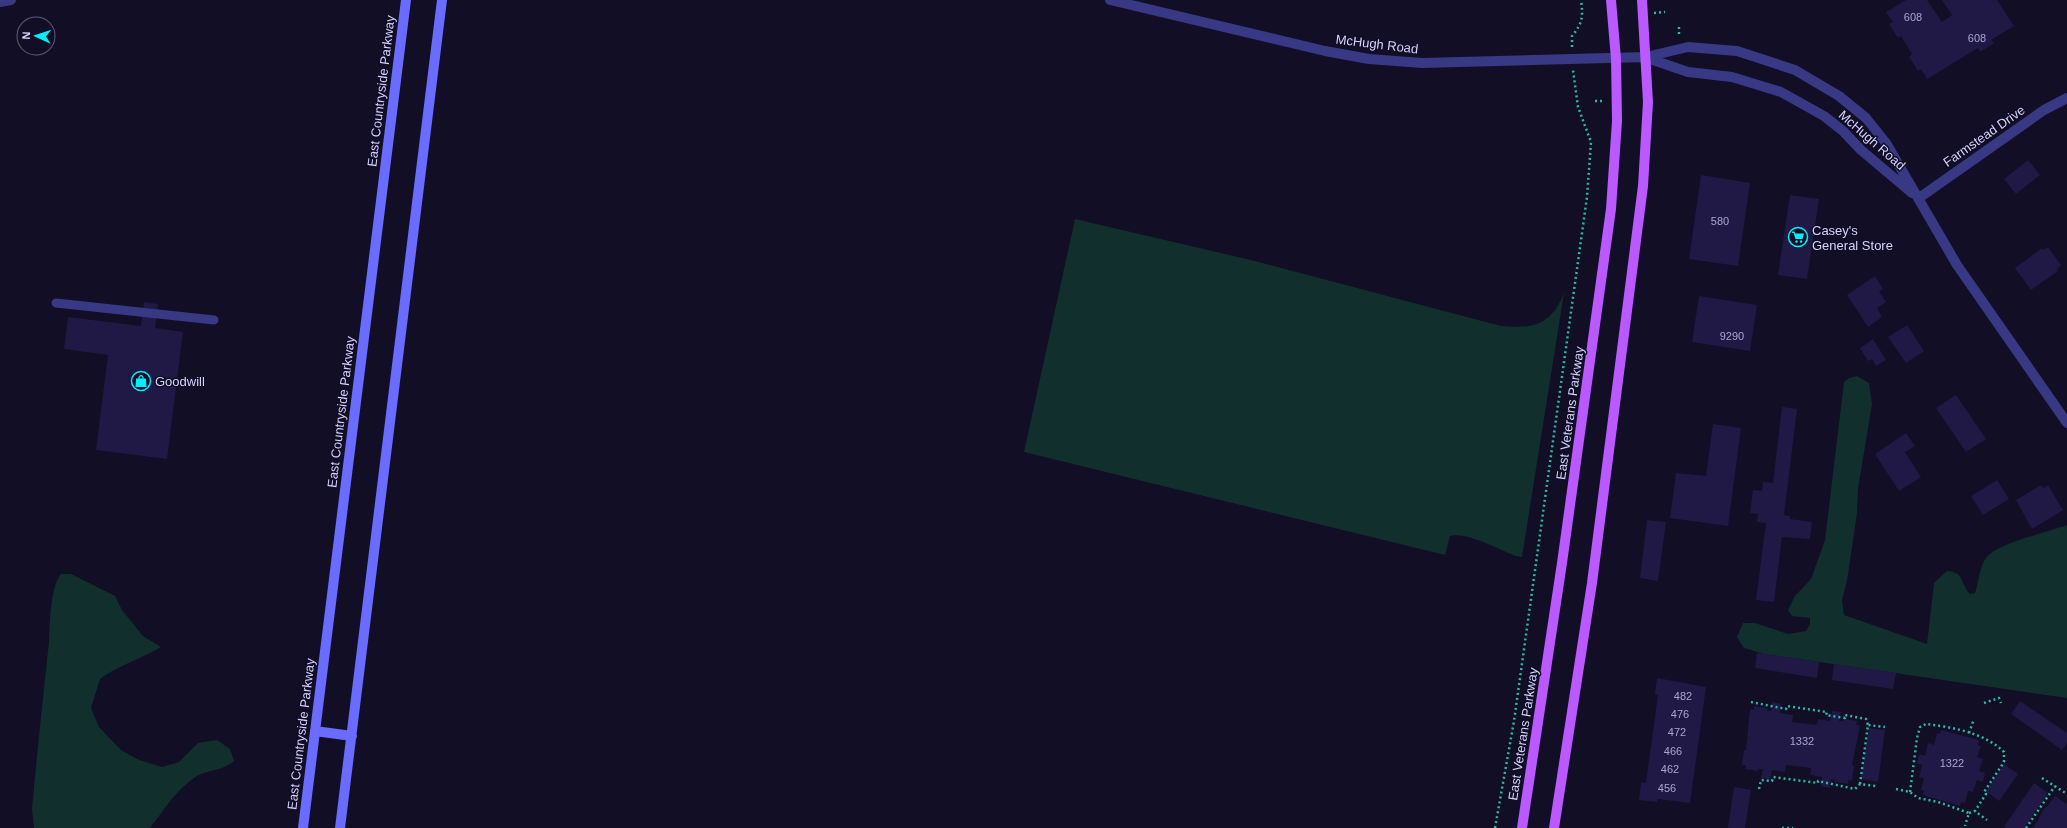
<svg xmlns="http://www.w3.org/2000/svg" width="2067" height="828" font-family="Arial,sans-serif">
<rect width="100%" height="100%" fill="#110e25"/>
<path fill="#112f2c" d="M 1075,219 L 1255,261 L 1501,326 C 1534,329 1551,325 1564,293 L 1522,557 L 1516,556 C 1500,550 1466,531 1450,536 L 1445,555 L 1024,452 Z
M 1857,376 L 1869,383 L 1872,404 L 1858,489 L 1857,513 L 1847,581 L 1842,600 L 1844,615 L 1927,644 L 1934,583 L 1947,571 C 1965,572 1960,584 1970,594 L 1975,593 C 1979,582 1979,567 1986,558 C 1997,543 2049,532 2067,525 L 2067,698 L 1764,654 L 1744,648 L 1737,637 L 1743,623 L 1755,623 L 1788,634 L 1806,631 L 1810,624 L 1810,618 L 1792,616 L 1788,610 L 1795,596 L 1811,579 L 1825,540 L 1844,382 L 1849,378 Z
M 61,574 L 71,574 L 115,596 L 122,610 L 143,636 L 161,647 C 141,659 119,665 100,679 L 91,708 L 99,727 L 121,750 L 139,760 L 162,767 L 179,762 L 198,743 L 217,740 L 230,749 L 234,761 C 223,771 210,769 197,776 C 177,788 164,810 150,828 L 34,828 L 32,809 C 37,753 43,698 49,642 C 50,624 50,587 61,574 Z"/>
<path fill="#201946" d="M 1906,0 L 1927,0 L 1942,22 L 1952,15 L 1942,0 L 1997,0 L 2014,26 L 1991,40 L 1994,43 L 1980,52 L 1978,48 L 1927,79 L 1921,69 L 1918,71 L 1909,57 L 1912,54 L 1901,36 L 1898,38 L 1889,24 L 1893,22 L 1886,12 Z
M 2028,160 L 2040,175 L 2016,194 L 2004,179 Z
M 1701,175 L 1750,183 L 1738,266 L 1689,259 Z
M 1790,195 L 1819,199 L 1807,279 L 1778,275 Z
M 2048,247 L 2061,265 L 2057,269 L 2058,271 L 2031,290 L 2015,268 L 2042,248 L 2043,250 Z
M 1875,276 L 1883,289 L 1879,291 L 1886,302 L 1877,308 L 1882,317 L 1868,327 L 1847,295 Z
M 1699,296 L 1757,305 L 1750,351 L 1692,342 Z
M 144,302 L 158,304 L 155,328 L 183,332 L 167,459 L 96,450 L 108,355 L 64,349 L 68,317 L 141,326 Z
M 1907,325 L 1924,351 L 1906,363 L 1888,337 Z
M 1873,339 L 1886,360 L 1876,366 L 1872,359 L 1868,361 L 1860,348 Z
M 1956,395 L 1986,439 L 1966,452 L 1936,408 Z
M 1782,407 L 1797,409 L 1784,515 L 1790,516 L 1790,519 L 1812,522 L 1810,539 L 1782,537 L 1774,602 L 1756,600 L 1766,523 L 1757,522 L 1758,514 L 1750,513 L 1753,490 L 1762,491 L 1763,482 L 1773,483 Z
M 1713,424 L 1741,428 L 1728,526 L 1670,518 L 1676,473 L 1706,476 Z
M 1906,433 L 1915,446 L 1905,452 L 1921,477 L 1899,491 L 1875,454 Z
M 1997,480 L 2009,499 L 1983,515 L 1971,496 Z
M 2041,485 L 2043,488 L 2048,485 L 2063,510 L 2032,529 L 2016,500 Z
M 1647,520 L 1666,522 L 1658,581 L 1640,578 Z
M 1757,653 L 1819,662 L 1817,678 L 1755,668 Z
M 1834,664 L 1896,673 L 1893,689 L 1832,680 Z
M 1657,678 L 1706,687 L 1690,803 L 1658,799 L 1657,802 L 1639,800 L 1641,782 L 1646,783 L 1658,695 L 1655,694 Z
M 2020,701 L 2067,733 L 2067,743 L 2062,750 L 2011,714 Z
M 1772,702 L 1781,704 L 1780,713 L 1793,715 L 1792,722 L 1817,725 L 1818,719 L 1830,721 L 1832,711 L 1841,712 L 1839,721 L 1843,721 L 1844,719 L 1857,721 L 1856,725 L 1860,725 L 1852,765 L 1854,766 L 1852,781 L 1848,780 L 1848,784 L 1835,782 L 1835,780 L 1831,779 L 1830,788 L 1821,786 L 1822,777 L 1810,775 L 1811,768 L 1786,765 L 1785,772 L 1772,770 L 1770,779 L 1761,778 L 1763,769 L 1758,769 L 1758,771 L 1745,769 L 1746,765 L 1742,765 L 1744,750 L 1746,750 L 1750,709 L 1754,710 L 1754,706 L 1767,708 L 1767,711 L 1771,711 Z
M 1869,728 L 1885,730 L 1878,782 L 1861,779 Z
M 1941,730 L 1979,740 L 1978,745 L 1981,746 L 1977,757 L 1983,759 L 1979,771 L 1985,773 L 1983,782 L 1977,780 L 1973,792 L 1968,791 L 1965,803 L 1961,802 L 1960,806 L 1923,795 L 1924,791 L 1921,790 L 1924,778 L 1919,777 L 1922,765 L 1917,763 L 1919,754 L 1925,756 L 1928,743 L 1934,745 L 1937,733 L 1940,734 Z
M 2004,764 L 2018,774 L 1999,801 L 1986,791 Z
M 2034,783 L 2048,793 L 2024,828 L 2006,828 L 2004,827 Z
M 1734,787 L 1751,790 L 1745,828 L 1728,828 Z
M 2055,796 L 2067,804 L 2067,828 L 2033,828 L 2045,807 L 2046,808 Z"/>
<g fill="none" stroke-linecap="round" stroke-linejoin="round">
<path stroke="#2cb9aa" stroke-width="2.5" stroke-dasharray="2 3" stroke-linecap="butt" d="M 1654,13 L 1665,12
M 1679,27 L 1679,36
M 1572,47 L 1572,36 C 1583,23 1583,16 1581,0
M 1595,101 L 1605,101
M 1751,702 L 1786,709 L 1787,706 L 1827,712 L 1826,715 L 1845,718 L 1845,715 L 1866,719 L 1868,725
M 1984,703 L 1999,698 L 2001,703
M 1969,733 L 1974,719
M 2042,778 L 2067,794
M 1860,784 L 1868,725 L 1885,727
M 1759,789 L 1761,780 L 1772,781 L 1773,777 L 1818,783 L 1818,781 L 1855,789 L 1860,784 L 1876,786
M 1896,789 L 1910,792 L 1918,798 L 1938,802 L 1969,813 L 1965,826
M 1910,792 L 1917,738 L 1920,727 L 1926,724 C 1952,727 1985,733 2004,752 L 2004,762 L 1984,792 L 1986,794 L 1975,811
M 1969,813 L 1975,811 L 1987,820
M 1495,828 L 1514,721 L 1587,197 L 1591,142 L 1578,107 L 1573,70
M 1782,828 L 1793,828
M 2026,828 L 2055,786"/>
<path stroke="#383885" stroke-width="9" d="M 56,303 L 214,320"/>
<path stroke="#383885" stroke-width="10" d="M 1110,0 L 1325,51 L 1369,59 L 1422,63 L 1646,57 L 1688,47 L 1737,51 L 1795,70 L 1839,96 L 1866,118 L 1886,143 L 1957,265 L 2067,423
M 0,2 L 11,0
M 1647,58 L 1688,72 L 1732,77 L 1781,92 L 1824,116 L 1843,131 L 1861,150 L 1912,193
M 1919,198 L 2044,110 L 2067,98"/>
<path stroke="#696cff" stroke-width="10" d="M 315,731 L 352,736
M 303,828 L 406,0
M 340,828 L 442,0"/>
<path stroke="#b959ff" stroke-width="10" d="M 1522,828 L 1562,563 L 1611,209 L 1617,121 L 1616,59 L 1611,0
M 1554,828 L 1592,583 L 1643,186 L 1648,102 L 1642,0"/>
</g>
<defs>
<symbol id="supermarket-ring" viewBox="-11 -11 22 22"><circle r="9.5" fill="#110e25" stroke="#00effd" stroke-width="1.5"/><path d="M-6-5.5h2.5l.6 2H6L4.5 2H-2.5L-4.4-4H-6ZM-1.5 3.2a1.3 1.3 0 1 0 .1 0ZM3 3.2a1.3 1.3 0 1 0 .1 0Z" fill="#00effd"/></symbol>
<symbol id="shop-ring" viewBox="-11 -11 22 22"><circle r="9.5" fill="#110e25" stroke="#00effd" stroke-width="1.5"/><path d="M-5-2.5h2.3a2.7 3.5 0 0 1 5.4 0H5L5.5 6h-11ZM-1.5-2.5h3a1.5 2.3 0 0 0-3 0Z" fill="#00effd"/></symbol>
</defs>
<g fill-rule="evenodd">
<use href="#supermarket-ring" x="1787" y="226" width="22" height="22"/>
<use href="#shop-ring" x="130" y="370" width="22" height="22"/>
</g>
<g text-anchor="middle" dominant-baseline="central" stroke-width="3" stroke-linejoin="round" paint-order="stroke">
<g font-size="11" fill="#a8a4d1">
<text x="1913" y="17">608</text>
<text x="1977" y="38">608</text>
<text x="1720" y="221">580</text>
<text x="1732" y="336">9290</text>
<text x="1683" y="696">482</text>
<text x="1680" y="714">476</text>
<text x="1677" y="732">472</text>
<text x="1802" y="741">1332</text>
<text x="1673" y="751">466</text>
<text x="1952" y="763">1322</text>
<text x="1670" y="769">462</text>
<text x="1667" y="788">456</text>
</g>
<g font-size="13" fill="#d5d2ff" stroke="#110e25">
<text transform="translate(1377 44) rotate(7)">McHugh Road</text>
<text transform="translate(381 91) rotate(-83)">East Countryside Parkway</text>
<text transform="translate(1984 136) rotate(-35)">Farmstead Drive</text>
<text transform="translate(1872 140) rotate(41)">McHugh Road</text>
<text transform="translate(341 412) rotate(-83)">East Countryside Parkway</text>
<text transform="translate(1570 413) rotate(-82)">East Veterans Parkway</text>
<text transform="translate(301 734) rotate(-83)">East Countryside Parkway</text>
<text transform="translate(1523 734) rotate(-81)">East Veterans Parkway</text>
</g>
<g font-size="13" fill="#d5d2ff" stroke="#110e25" text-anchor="start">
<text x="1812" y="230">Casey's<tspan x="1812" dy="15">General Store</tspan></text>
<text x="155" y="381">Goodwill</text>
</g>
</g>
<g transform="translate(36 36) rotate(273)"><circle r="19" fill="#110e25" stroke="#5f5c7c"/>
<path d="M0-3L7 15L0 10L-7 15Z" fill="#00effd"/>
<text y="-6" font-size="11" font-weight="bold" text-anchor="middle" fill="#d5d2ff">N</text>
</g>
</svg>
